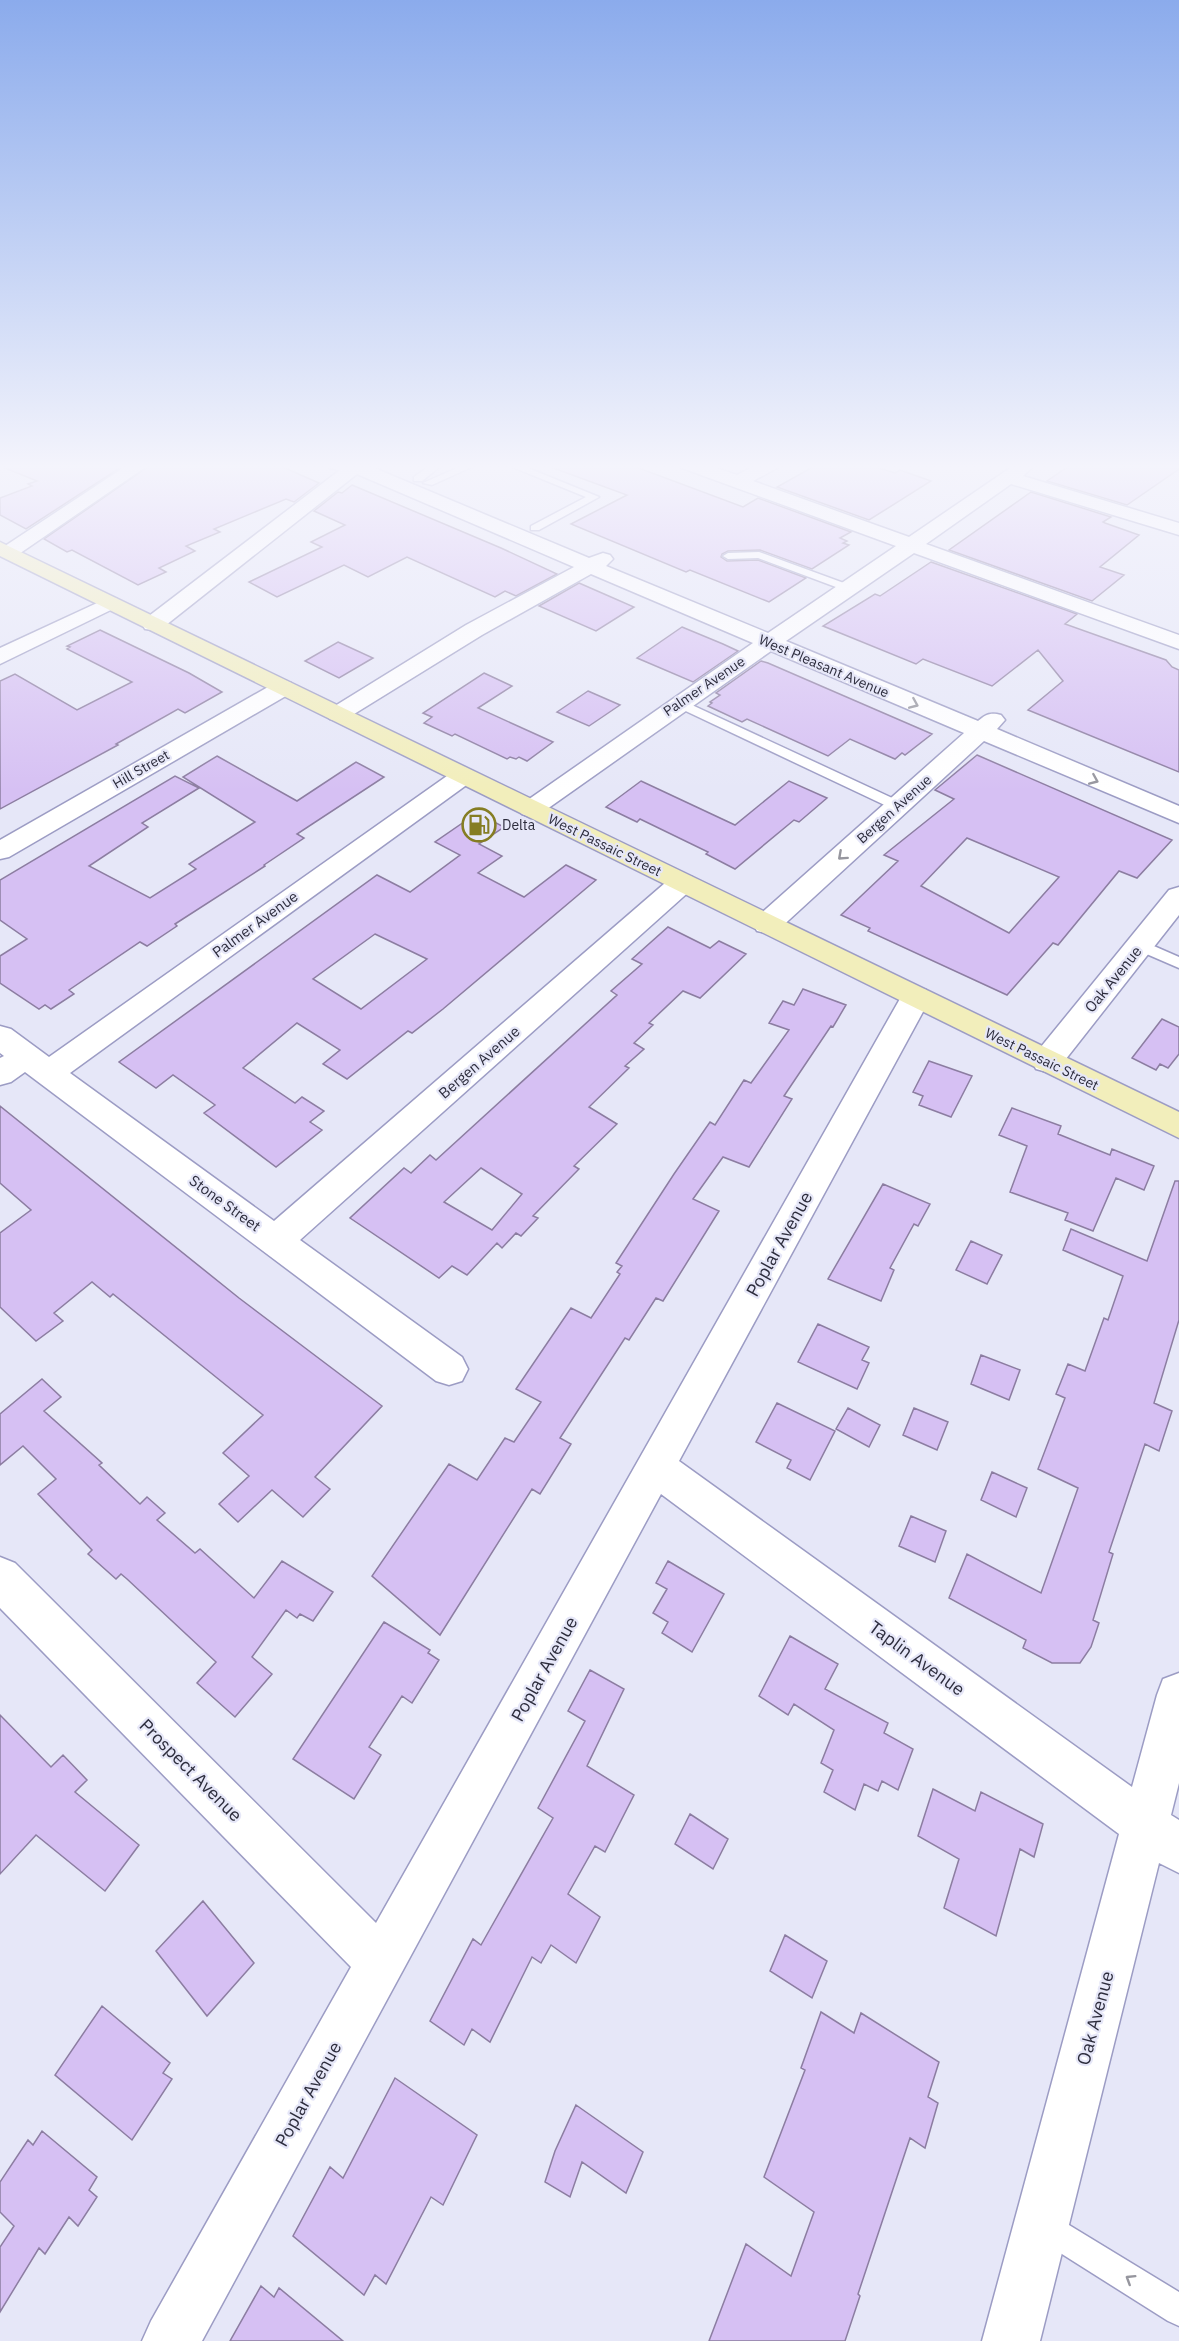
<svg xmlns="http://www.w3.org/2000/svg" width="1179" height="2341" font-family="'IBM Plex Sans',sans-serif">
<rect width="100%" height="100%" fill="#e6e7f8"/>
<path fill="#d6c0f3" stroke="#8c7da1" stroke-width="1.5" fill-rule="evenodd" d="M 0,464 L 126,464 L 26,529 L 0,515 L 0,498 L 32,486 L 28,484 L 37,481 L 0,466 Z
M 152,464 L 276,464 L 319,483 L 294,502 L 286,499 L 214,529 L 220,532 L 186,546 L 195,551 L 159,568 L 166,572 L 138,585 L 72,550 L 67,552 L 44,539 Z
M 549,464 L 628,464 L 743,507 L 758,498 L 851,532 L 840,538 L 847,541 L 843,543 L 849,545 L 812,569 L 760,550 L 728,551 L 722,554 L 721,557 L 727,561 L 758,560 L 806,578 L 769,602 L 690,570 L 686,572 L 571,524 L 627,495 L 548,466 Z
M 818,464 L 866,464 L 895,473 L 900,470 L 931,481 L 869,520 L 777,487 Z
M 1072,464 L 1150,464 L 1179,467 L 1179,469 L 1127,505 L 1047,481 Z
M 352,485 L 501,548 L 557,574 L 516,596 L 505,591 L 495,597 L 407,557 L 368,577 L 344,565 L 277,597 L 249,582 L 322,547 L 311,542 L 345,525 L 314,511 L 338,492 L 342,493 Z
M 1031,492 L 1111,517 L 1103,522 L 1105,523 L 1139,535 L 1100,567 L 1124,575 L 1092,601 L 949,550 Z
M 931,562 L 1077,614 L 1065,624 L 1166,660 L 1172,667 L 1179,670 L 1179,772 L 1028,710 L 1063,681 L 1038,650 L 992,686 L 923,659 L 916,664 L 823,626 L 875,594 L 880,596 Z
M 579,583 L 611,597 L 634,607 L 596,631 L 539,606 Z
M 682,627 L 723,644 L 738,651 L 693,682 L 637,658 Z
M 100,630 L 189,673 L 222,692 L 185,713 L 178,709 L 116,744 L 118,745 L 0,809 L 0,681 L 15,674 L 77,710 L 132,682 L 67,649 L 70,647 L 67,646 Z
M 338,642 L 373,658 L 339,678 L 305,661 Z
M 761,661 L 768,663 L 932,734 L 905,755 L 902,753 L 895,759 L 850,739 L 828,756 L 747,719 L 742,722 L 708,706 L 712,703 L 710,702 L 720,695 L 716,693 Z
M 484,673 L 512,686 L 478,708 L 553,742 L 527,761 L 519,757 L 516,759 L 510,757 L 507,759 L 455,734 L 452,736 L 424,723 L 432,717 L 423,713 Z
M 588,691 L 620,705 L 589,726 L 557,712 Z
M 977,755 L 1172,840 L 1137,878 L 1119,871 L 1058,945 L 1053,943 L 1007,995 L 868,931 L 870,928 L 841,915 L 898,861 L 884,855 L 954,799 L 935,790 ZM 967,838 L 1059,877 L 1009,933 L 921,886 Z
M 217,756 L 297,801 L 356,762 L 384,777 L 297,834 L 304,838 L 264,865 L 265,866 L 175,924 L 177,926 L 147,946 L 140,942 L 69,990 L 74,994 L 51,1009 L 45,1005 L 39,1009 L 0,983 L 0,956 L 27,939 L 0,920 L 0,880 L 175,776 L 199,788 L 142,823 L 148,827 L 89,866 L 150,898 L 196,869 L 189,864 L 255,822 L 183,777 Z
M 641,781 L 735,825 L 789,781 L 827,798 L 799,822 L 794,820 L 735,869 L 706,854 L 708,852 L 640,819 L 637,822 L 606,807 Z
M 477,813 L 504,827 L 479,844 L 502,856 L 478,873 L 524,897 L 566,865 L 596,880 L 443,1009 L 412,1033 L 408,1031 L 347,1079 L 323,1064 L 340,1050 L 297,1023 L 243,1068 L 295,1103 L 302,1097 L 324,1111 L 310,1122 L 322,1130 L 276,1167 L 204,1113 L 215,1105 L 173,1075 L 156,1088 L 119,1062 L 377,875 L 410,892 L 460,855 L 435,842 ZM 375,934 L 427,959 L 361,1009 L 313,979 Z
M 668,927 L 710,948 L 719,941 L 746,954 L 700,998 L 683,991 L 649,1023 L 653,1025 L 634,1043 L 644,1049 L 625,1066 L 629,1068 L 589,1107 L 617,1124 L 574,1166 L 579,1169 L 533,1216 L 538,1218 L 521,1236 L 516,1233 L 502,1248 L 497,1243 L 467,1275 L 452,1266 L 439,1278 L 350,1218 L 404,1168 L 411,1173 L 430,1155 L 436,1160 L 617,995 L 611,991 L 642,964 L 632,959 ZM 481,1168 L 522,1194 L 492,1230 L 444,1202 Z
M 803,989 L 846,1005 L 833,1027 L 831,1026 L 784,1096 L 792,1099 L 749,1167 L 723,1157 L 693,1199 L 719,1211 L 663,1301 L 656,1298 L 629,1340 L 625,1338 L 560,1438 L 571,1444 L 540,1494 L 532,1489 L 440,1635 L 372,1576 L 449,1464 L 477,1480 L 505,1438 L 514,1442 L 541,1402 L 516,1389 L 571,1308 L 591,1318 L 620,1274 L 617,1272 L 622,1266 L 616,1263 L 674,1174 L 710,1122 L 715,1125 L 744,1080 L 751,1083 L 789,1030 L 769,1023 L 783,1001 L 794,1005 Z
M 1162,1019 L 1179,1027 L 1179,1054 L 1168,1068 L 1160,1064 L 1156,1070 L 1132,1058 Z
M 929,1061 L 972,1076 L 951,1117 L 919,1105 L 923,1096 L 913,1092 Z
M 0,1106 L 239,1298 L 382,1406 L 315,1477 L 330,1489 L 303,1517 L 272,1490 L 238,1522 L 219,1504 L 249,1476 L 223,1453 L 263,1415 L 113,1294 L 110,1297 L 92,1282 L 54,1313 L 63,1321 L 36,1341 L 0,1307 L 0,1233 L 31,1210 L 0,1183 Z
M 1012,1108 L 1061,1126 L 1058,1134 L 1110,1155 L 1112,1149 L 1154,1166 L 1144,1190 L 1116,1178 L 1093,1231 L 1065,1220 L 1068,1213 L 1010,1192 L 1027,1146 L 999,1135 Z
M 1175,1181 L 1179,1181 L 1179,1320 L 1154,1403 L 1172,1411 L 1159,1451 L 1145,1444 L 1109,1552 L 1113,1554 L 1093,1620 L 1099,1623 L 1091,1647 L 1080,1663 L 1052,1663 L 1023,1648 L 1026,1640 L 949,1598 L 967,1554 L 1041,1593 L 1078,1488 L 1038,1469 L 1065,1398 L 1056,1394 L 1068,1364 L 1085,1371 L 1104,1318 L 1108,1320 L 1123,1276 L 1063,1250 L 1071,1229 L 1147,1261 Z
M 883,1184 L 930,1204 L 918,1226 L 914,1224 L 890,1268 L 894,1270 L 881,1301 L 828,1279 Z
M 971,1241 L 1002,1255 L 987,1284 L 956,1270 Z
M 818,1324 L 869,1347 L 862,1360 L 869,1363 L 857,1389 L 798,1362 Z
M 981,1355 L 1020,1370 L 1009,1400 L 971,1384 Z
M 42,1379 L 61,1397 L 44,1411 L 102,1463 L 99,1465 L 140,1504 L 147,1497 L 165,1513 L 157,1520 L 195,1553 L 200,1549 L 254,1598 L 282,1561 L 333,1592 L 313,1621 L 300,1614 L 297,1618 L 286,1610 L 252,1657 L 272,1674 L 235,1717 L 197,1683 L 216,1662 L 127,1579 L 121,1574 L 116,1579 L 88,1554 L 92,1550 L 38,1494 L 56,1479 L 23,1446 L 0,1465 L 0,1414 Z
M 777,1403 L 835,1431 L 810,1480 L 787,1468 L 791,1460 L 756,1442 Z
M 848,1408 L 880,1425 L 869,1447 L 836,1429 Z
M 914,1408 L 948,1422 L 937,1450 L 903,1435 Z
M 992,1472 L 1027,1488 L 1016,1517 L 981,1500 Z
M 911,1516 L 946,1531 L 935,1562 L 899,1546 Z
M 668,1561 L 724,1594 L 692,1652 L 662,1633 L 668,1622 L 653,1613 L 667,1589 L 656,1583 Z
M 384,1622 L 430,1650 L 428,1653 L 439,1660 L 412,1703 L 402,1696 L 369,1747 L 381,1755 L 354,1799 L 293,1759 Z
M 790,1636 L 838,1664 L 825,1689 L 888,1723 L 884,1733 L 913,1749 L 898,1790 L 882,1781 L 878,1791 L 864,1784 L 855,1810 L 824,1792 L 833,1770 L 821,1763 L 834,1730 L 794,1704 L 788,1715 L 759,1696 Z
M 590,1670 L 624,1689 L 587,1766 L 634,1795 L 605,1852 L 595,1846 L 568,1894 L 600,1917 L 576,1963 L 551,1945 L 541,1963 L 532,1957 L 490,2042 L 472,2029 L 464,2045 L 430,2021 L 473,1939 L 481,1945 L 553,1818 L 538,1808 L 585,1721 L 568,1711 Z
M 0,1715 L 51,1767 L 63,1755 L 87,1780 L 75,1792 L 139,1845 L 105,1891 L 36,1835 L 0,1874 Z
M 933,1789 L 975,1811 L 981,1792 L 1043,1824 L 1034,1857 L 1020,1849 L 996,1936 L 944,1908 L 959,1859 L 918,1836 Z
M 690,1814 L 728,1839 L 713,1869 L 675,1844 Z
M 203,1901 L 254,1963 L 207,2016 L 156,1951 Z
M 785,1935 L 827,1961 L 812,1998 L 770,1971 Z
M 102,2006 L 170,2063 L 163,2073 L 172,2079 L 132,2140 L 55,2075 Z
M 821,2012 L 854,2033 L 861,2013 L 939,2062 L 928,2097 L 938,2103 L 925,2148 L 910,2138 L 858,2294 L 860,2296 L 845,2341 L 709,2341 L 746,2244 L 791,2276 L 814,2212 L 764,2177 L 805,2070 L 801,2068 Z
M 395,2078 L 477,2135 L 443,2205 L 431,2197 L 386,2284 L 375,2275 L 364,2295 L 293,2236 L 330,2167 L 343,2178 Z
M 576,2105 L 643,2152 L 626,2193 L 582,2162 L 570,2197 L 545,2182 L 555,2151 Z
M 42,2131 L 97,2177 L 89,2190 L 97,2197 L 78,2226 L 69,2217 L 45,2254 L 39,2248 L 0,2312 L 0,2247 L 14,2226 L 0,2212 L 0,2182 L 28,2140 L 33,2145 Z
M 261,2286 L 274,2297 L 279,2288 L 343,2341 L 230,2341 Z"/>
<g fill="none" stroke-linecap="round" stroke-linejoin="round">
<defs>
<path id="lane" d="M 432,464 L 443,464 L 422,481 L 414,481 L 414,477 Z
M 466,464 L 478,464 L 432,485 L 423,483 Z
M 505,464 L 518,464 L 599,497 L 539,530 L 531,530 L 531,526 L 586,497 Z
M 759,552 L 852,586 L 854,588 L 852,590 L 844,590 L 758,558 L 728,559 L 723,556 L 728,553 Z
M 679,699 L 903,803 L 905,806 L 898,810 L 893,809 L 675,706 L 673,703 L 675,700 Z
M 1140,940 L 1179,957 L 1179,968 L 1135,949 L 1132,945 L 1135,941 Z
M 1046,2211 L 1179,2292 L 1179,2326 L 1168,2321 L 1035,2237 L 1031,2226 L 1035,2215 Z"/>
<path id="street" d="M 129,464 L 150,464 L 16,556 L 2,556 L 0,551 L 2,548 Z
M 326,464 L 368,464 L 367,465 L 589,558 L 603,553 L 610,555 L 613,559 L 606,566 L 768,633 L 896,546 L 682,468 L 679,464 L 704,464 L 737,475 L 758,464 L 780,464 L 777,468 L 753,481 L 909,537 L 1016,464 L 1036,464 L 1023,476 L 1179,523 L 1179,535 L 1011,484 L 926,544 L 1179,635 L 1179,649 L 914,553 L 786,641 L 978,721 C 986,714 991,712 1001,715 L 1005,720 L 997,729 L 1179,806 L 1179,823 L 984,741 L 777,931 L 767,933 L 757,931 L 753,924 L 757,917 L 964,733 L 771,651 L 540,814 L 531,817 L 522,814 L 518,809 L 522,804 L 753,643 L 591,574 L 482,635 L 346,719 L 338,721 L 330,719 L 326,714 L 330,709 L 466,625 L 574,567 L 357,474 L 161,629 L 153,630 L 145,629 L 142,624 L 145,619 L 340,470 L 329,468 Z
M 110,597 L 117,599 L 121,603 L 117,607 L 0,664 L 0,648 Z
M 283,681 L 291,683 L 294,688 L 291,693 L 9,857 L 0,859 L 0,840 L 275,683 Z
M 463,769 L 472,771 L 475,776 L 472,781 L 70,1073 L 274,1221 L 672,877 L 682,874 L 692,877 L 695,883 L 692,889 L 300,1240 L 462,1357 L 468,1369 L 462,1381 L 449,1385 L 436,1381 L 25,1072 L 11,1082 L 0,1085 L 0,1058 L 4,1056 L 0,1053 L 0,1026 L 11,1029 L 49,1057 L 454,771 Z
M 1179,887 L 1179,915 L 1058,1069 L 1047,1072 L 1036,1069 L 1032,1061 L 1036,1053 L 1169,890 Z
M 916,987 L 926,990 L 931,997 L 679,1461 L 1132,1787 L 1157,1695 L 1163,1679 L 1179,1673 L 1179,1783 L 1171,1815 L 1179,1820 L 1179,1873 L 1159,1863 L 1040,2341 L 982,2341 L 1119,1834 L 661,1494 L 202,2341 L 142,2341 L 151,2321 L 351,1967 L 0,1608 L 0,1557 L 15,1563 L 376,1923 L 901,997 L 906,990 Z"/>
<path id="secondary" d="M 0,542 L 1179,1112 L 1179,1138 L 0,556 Z"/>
</defs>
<use href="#lane" stroke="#9c9cc4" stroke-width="3"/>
<use href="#street" stroke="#9c9cc4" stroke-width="3"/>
<use href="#secondary" stroke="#9c9cc4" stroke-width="3"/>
<use href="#lane" fill="#fff" fill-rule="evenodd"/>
<use href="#street" fill="#fff" fill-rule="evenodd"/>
<use href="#secondary" fill="#f2eebb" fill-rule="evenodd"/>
</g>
<defs><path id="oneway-chevron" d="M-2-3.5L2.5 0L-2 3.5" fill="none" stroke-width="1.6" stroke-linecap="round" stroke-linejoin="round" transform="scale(1.5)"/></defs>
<g stroke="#96969e">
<use href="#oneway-chevron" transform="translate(914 704) rotate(23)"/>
<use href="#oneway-chevron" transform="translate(1094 780) rotate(23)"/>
<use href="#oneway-chevron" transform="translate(842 856) rotate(138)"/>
<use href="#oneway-chevron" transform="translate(1130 2279) rotate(-148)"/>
</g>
<linearGradient id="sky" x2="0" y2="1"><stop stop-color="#8babec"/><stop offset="0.59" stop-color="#f4f4fc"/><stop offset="1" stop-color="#f4f4fc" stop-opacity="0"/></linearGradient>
<rect width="1179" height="791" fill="url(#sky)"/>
<defs>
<symbol id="fuel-ring" viewBox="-11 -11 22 22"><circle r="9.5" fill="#e6e7f8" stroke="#857d23" stroke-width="1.5"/><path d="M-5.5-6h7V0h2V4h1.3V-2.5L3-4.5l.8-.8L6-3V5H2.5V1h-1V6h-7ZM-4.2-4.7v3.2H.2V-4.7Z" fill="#857d23"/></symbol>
</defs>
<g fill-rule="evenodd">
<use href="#fuel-ring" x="460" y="806" width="38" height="38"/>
</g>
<g text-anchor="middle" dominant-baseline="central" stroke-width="4.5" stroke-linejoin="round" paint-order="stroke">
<g font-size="14" fill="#2d2d3d" stroke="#e6e7f8">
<text transform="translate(824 666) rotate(23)">West Pleasant Avenue</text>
<text transform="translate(704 686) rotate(-34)">Palmer Avenue</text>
<text transform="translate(141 769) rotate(-30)">Hill Street</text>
<text transform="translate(894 809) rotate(-42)">Bergen Avenue</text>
<text transform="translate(605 845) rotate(26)">West Passaic Street</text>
<text transform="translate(1042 1059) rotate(26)">West Passaic Street</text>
</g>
<g font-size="14" fill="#2d2d3d" stroke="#e6e7f8" text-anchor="start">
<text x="502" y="825">Delta</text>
</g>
<g font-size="15" fill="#2d2d3d" stroke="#e6e7f8">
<text transform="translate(255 924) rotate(-36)">Palmer Avenue</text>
<text transform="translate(1113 979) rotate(-51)">Oak Avenue</text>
<text transform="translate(479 1062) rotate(-41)">Bergen Avenue</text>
<text transform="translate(225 1203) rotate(36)">Stone Street</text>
</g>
<g font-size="18" fill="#2d2d3d" stroke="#e6e7f8">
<text transform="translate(779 1244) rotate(-61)">Poplar Avenue</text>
<text transform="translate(917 1658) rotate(36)">Taplin Avenue</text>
<text transform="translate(544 1669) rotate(-61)">Poplar Avenue</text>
<text transform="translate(191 1770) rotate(45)">Prospect Avenue</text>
<text transform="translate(1095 2018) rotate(-75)">Oak Avenue</text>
<text transform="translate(308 2094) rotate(-61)">Poplar Avenue</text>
</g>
</g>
</svg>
